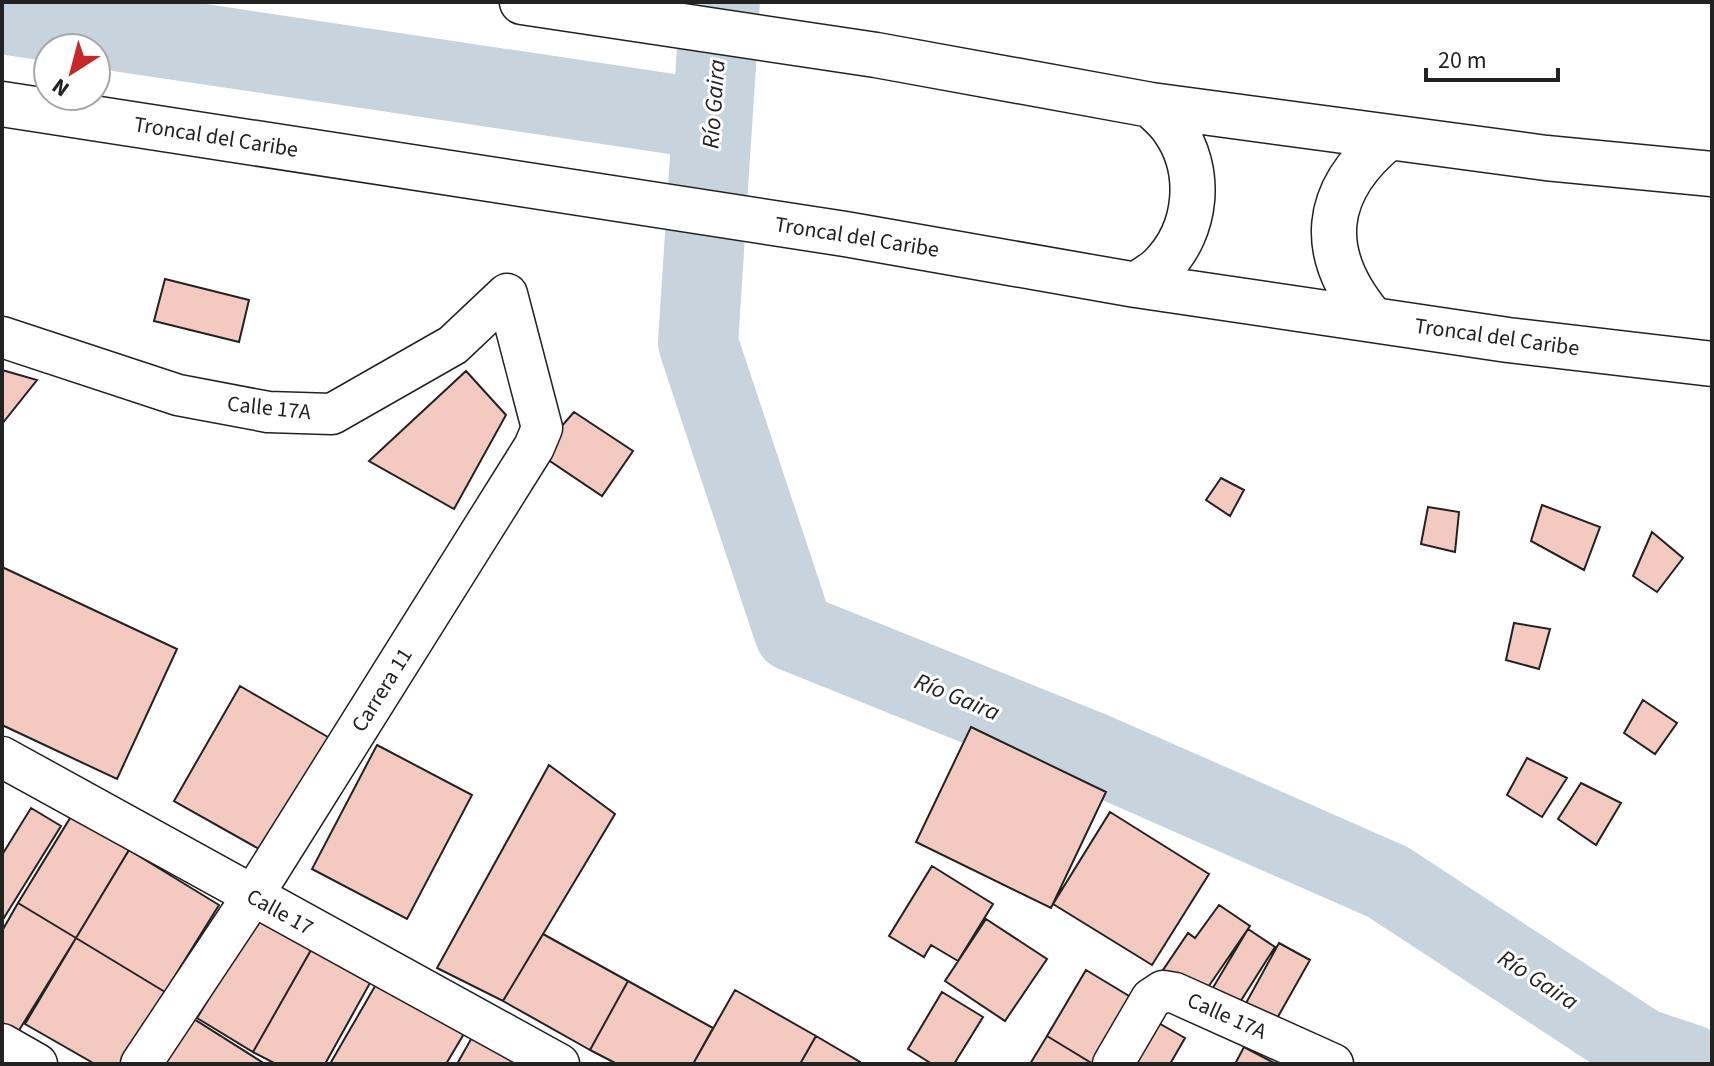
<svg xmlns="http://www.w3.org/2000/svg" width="1714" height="1066" font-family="'Source Sans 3',sans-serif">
<rect width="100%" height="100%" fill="#fff"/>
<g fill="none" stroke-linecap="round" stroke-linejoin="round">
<path stroke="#c7d3dd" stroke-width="80" d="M 720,2 L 698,343 L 794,632 L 1090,751 L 1388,882 L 1641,1048 L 1689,1064
M 2,14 L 712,120 L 716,66"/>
</g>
<path fill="#f3c9c0" stroke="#222" stroke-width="2" d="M 165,279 L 249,300 L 239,342 L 154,321 Z
M 2,370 L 37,380 L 2,424 Z
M 466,371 L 506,415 L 454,509 L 369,461 Z
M 574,412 L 633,451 L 602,496 L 538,453 Z
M 1221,478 L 1244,490 L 1230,516 L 1206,500 Z
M 1542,505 L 1600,527 L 1584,570 L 1531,541 Z
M 1428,507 L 1459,512 L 1455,552 L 1421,544 Z
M 1652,532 L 1683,558 L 1657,592 L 1633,576 Z
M 2,567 L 177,649 L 117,779 L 2,725 Z
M 1514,623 L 1550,629 L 1539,669 L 1506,660 Z
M 240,686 L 333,740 L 268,854 L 174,801 Z
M 1643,700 L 1677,723 L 1655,754 L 1624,733 Z
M 971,727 L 1106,792 L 1051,908 L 916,842 Z
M 377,745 L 472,795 L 407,919 L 312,869 Z
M 1527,758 L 1567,778 L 1542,817 L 1507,795 Z
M 549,765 L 615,814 L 503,1001 L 437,968 Z
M 1581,783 L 1621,803 L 1596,845 L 1558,819 Z
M 31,808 L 61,826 L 2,921 L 2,855 Z
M 1110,812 L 1209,874 L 1152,965 L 1053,904 Z
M 72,815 L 129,850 L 76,938 L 18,903 Z
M 129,850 L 219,905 L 165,992 L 76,938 Z
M 932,866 L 993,904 L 958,961 L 931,945 L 924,957 L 889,936 Z
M 18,903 L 76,938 L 18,1032 L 2,1023 L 2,931 Z
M 1219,905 L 1250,926 L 1202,996 L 1161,973 L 1188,933 L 1195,938 Z
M 257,919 L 311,950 L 253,1052 L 197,1018 Z
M 986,919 L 1047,959 L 1005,1021 L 945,981 Z
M 1248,929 L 1275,947 L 1235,1010 L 1208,996 Z
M 543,934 L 628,981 L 590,1050 L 503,1001 Z
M 76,938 L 165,992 L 122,1064 L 95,1064 L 25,1024 Z
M 1279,943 L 1310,960 L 1271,1029 L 1240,1014 Z
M 311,950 L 370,983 L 325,1064 L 276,1064 L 253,1052 Z
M 1086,970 L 1139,1002 L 1093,1064 L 1047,1036 Z
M 378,981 L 465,1032 L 446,1064 L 330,1064 Z
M 628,981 L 713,1028 L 693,1064 L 617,1064 L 590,1050 Z
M 735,990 L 816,1036 L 800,1064 L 693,1064 Z
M 942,992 L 983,1017 L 954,1064 L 932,1064 L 908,1049 Z
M 186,1014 L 265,1064 L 156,1064 Z
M 1155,1021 L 1185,1038 L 1170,1064 L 1130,1064 Z
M 475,1032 L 532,1064 L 457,1064 Z
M 816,1036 L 860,1062 L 859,1064 L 800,1064 Z
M 1047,1036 L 1093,1064 L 1030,1064 Z
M 1244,1047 L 1276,1064 L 1235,1064 Z"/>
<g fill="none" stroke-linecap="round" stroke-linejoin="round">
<defs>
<path id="minor" d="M 2,337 L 178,395 L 268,412 L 332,414 L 453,345 L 507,294 L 542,428 L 534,447 L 252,897 L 141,1064
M 2,757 L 559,1064
M 2,1044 L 37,1064
M 1113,1064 L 1151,999 L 1163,991 L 1175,993 L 1333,1064"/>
<path id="trunk" d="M 522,2 L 876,55 L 1151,105 L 1546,158 L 1712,174
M 2,104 L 845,234 L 1136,285 L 1508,340 L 1712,364
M 1136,285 C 1144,279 1154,274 1161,267 C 1198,230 1203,170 1173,128 C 1167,119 1158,112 1151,105
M 1372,319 C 1316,253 1322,191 1389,137"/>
</defs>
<use href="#minor" stroke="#222" stroke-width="43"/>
<use href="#trunk" stroke="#222" stroke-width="47"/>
<use href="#minor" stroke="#fff" stroke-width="40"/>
<use href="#trunk" stroke="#fff" stroke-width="44"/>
</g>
<g text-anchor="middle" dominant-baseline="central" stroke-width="6" stroke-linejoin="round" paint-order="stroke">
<g font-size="22" fill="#222" stroke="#fff">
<text transform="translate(216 137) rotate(9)">Troncal del Caribe</text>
<text transform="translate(857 237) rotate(9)">Troncal del Caribe</text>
<text transform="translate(1497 337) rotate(8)">Troncal del Caribe</text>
<text transform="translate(269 408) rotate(6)">Calle 17A</text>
<text transform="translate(382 690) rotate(-58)">Carrera 11</text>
<text transform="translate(280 912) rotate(29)">Calle 17</text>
<text transform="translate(1227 1016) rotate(24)">Calle 17A</text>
</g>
<g font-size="24" font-style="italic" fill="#222" stroke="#fff">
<text transform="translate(714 104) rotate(-86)">Río Gaira</text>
<text transform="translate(957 697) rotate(22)">Río Gaira</text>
<text transform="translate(1538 980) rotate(33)">Río Gaira</text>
</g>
</g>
<rect width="1714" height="1066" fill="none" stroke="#222222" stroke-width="8"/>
<g transform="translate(72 72) rotate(216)"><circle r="38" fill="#ffffff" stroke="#a7a7a7" stroke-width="2"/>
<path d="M0-6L14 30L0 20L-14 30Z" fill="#c62828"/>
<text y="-12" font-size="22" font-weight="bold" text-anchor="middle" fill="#222222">N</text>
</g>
<path d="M1426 68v12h132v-12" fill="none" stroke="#222222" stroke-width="4"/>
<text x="1438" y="68" font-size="24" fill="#222222" stroke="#ffffff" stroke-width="6" paint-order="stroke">20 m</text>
</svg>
